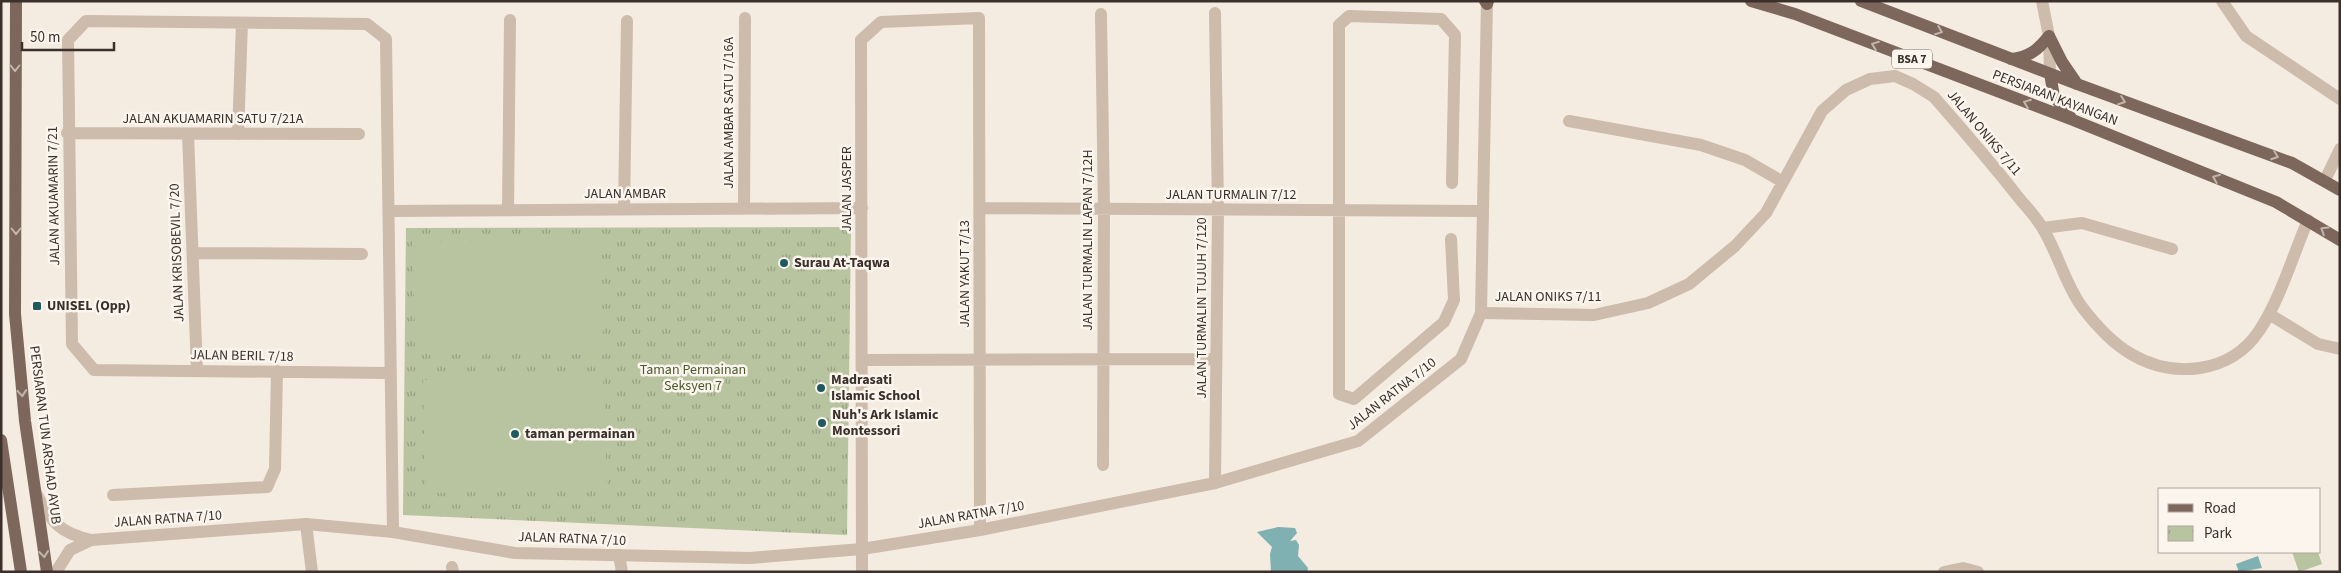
<svg xmlns="http://www.w3.org/2000/svg" width="2341" height="573" font-family="'Source Sans 3',sans-serif">
<defs>
<pattern id="park-tufts" width="24" height="20" patternUnits="userSpaceOnUse" patternTransform="scale(1.25)"><rect width="24" height="20" fill="#b8c4a0"/><path d="M3 7l-1-3M5 7V3M7 7l1-3M15 17l-1-3M17 17v-4M19 17l1-3" fill="none" stroke="#97a083"/></pattern>
</defs>
<rect width="100%" height="100%" fill="#f4ebe1"/>
<path fill="url(#park-tufts)" d="M 851,227 L 847,535 L 403,515 L 406,228 Z"/>
<path fill="#b8c4a0" d="M 601,240 L 603,348 L 415,350 L 413,242 Z
M 603,375 L 607,488 L 426,493 L 423,380 Z
M 2292,552 L 2318,552 L 2322,564 L 2299,572 Z"/>
<path fill="#7fb0b2" d="M 1278,527 L 1295,528 L 1297,533 L 1290,541 L 1296,540 L 1299,545 L 1298,556 L 1308,568 L 1307,572 L 1271,572 L 1270,554 L 1272,547 L 1257,532 Z
M 2258,556 L 2262,568 L 2239,572 L 2236,564 Z"/>
<g fill="none" stroke-linecap="round" stroke-linejoin="round">
<path stroke="#cdbbac" stroke-width="12" d="M 2222,1 L 2246,36 L 2340,99
M 1215,13 L 1218,210 L 1215,483
M 1101,14 L 1104,209 L 1103,465
M 1569,121 L 1701,145 L 1745,160 L 1783,182
M 67,133 L 359,134
M 188,134 L 197,371
M 238,134 L 242,23
M 2325,180 L 2340,149
M 744,208 L 745,18
M 980,208 L 1481,211
M 508,209 L 510,20
M 624,209 L 627,21
M 389,211 L 862,208
M 2043,228 L 2082,223 L 2172,249
M 1451,239 L 1454,300 L 1444,322 L 1354,399 L 1339,394 L 1339,25 L 1349,16 L 1441,19 L 1455,35 L 1452,183
M 193,253 L 362,254
M 1481,313 L 1594,315 L 1648,303 L 1689,284 L 1735,246 L 1766,213 L 1822,111 L 1846,90 L 1870,79 L 1895,76 L 1913,84 L 1934,97 C 1962,129 1989,160 2015,193 C 2024,205 2036,216 2043,229 C 2058,253 2065,284 2082,307 C 2095,324 2112,343 2131,354 C 2173,379 2230,374 2259,331 C 2280,300 2293,255 2308,220
M 2269,314 L 2318,344 L 2340,349
M 862,360 L 1216,359
M 390,373 L 94,370 L 72,344 L 68,40 L 86,21 L 367,24 L 386,39 L 393,532
M 113,495 L 267,487 L 275,469 L 277,371
M 306,524 L 312,572
M 619,555 L 622,572
M 452,567 L 453,572
M 862,572 L 861,40 L 881,22 L 979,18 L 980,530
M 1944,572 L 1963,568 L 1978,572"/>
<path stroke="#cdbbac" stroke-width="12" d="M 2042,1 L 2049,36 L 2050,74
M 37,495 C 51,522 60,533 91,540
M 56,572 L 70,550 L 91,540 L 306,524 L 393,532 L 515,553 L 750,558 L 862,549 L 980,530 L 1215,483 L 1358,441 L 1461,359 L 1481,313 L 1487,1"/>
<path stroke="#7d675c" stroke-width="12" d="M 16,1 L 15,314 L 25,421 L 47,572
M 1485,1 L 1487,4 L 1488,1
M 1751,1 L 1795,14 L 2073,120 L 2276,202 L 2340,240
M 1861,1 L 2077,84 L 2292,163 L 2340,190
M 2011,59 C 2029,57 2038,50 2049,36 L 2062,62 L 2077,84
M 2050,74 L 2054,96 L 2071,118
M 1,440 L 21,572"/>
</g>
<defs><path id="oneway-chevron" d="M-2-3.5L2.5 0L-2 3.5" fill="none" stroke-width="1.6" stroke-linecap="round" stroke-linejoin="round" transform="scale(1.25)"/></defs>
<g stroke="#c2b5ac">
<use href="#oneway-chevron" transform="translate(1939 31) rotate(21)"/>
<use href="#oneway-chevron" transform="translate(1875 45) rotate(-159)"/>
<use href="#oneway-chevron" transform="translate(15 68) rotate(90)"/>
<use href="#oneway-chevron" transform="translate(2122 101) rotate(20)"/>
<use href="#oneway-chevron" transform="translate(2027 103) rotate(-159)"/>
<use href="#oneway-chevron" transform="translate(2275 156) rotate(20)"/>
<use href="#oneway-chevron" transform="translate(2216 178) rotate(-158)"/>
<use href="#oneway-chevron" transform="translate(2324 230) rotate(-148)"/>
<use href="#oneway-chevron" transform="translate(16 231) rotate(90)"/>
<use href="#oneway-chevron" transform="translate(22 393) rotate(85)"/>
<use href="#oneway-chevron" transform="translate(44 554) rotate(83)"/>
</g>
<g fill="#1f5a5e" stroke="#fbf5ee" stroke-width="2">
<circle cx="784" cy="263" r="5"/>
<rect x="32" y="301" width="10" height="10" rx="2.5"/>
<circle cx="821" cy="388" r="5"/>
<circle cx="822" cy="423" r="5"/>
<circle cx="515" cy="434" r="5"/>
</g>
<g text-anchor="middle" dominant-baseline="central" stroke-width="5" stroke-linejoin="round" paint-order="stroke">
<rect fill="#fbf5ee" stroke="#756b66" stroke-width="1" x="1892" y="49.5" width="40" height="19" rx="4"/>
<g font-size="12" font-weight="bold" fill="#3b302b">
<text x="1912" y="59">BSA 7</text>
</g>
<g font-size="14" fill="#3b302b" stroke="#fbf5ee">
<text transform="translate(2055 98) rotate(21)">PERSIARAN KAYANGAN</text>
<text transform="translate(729 113) rotate(-90)">JALAN AMBAR SATU 7/16A</text>
<text x="213" y="119">JALAN AKUAMARIN SATU 7/21A</text>
<text transform="translate(1984 133) rotate(50)">JALAN ONIKS 7/11</text>
<text transform="translate(847 189) rotate(-90)">JALAN JASPER</text>
<text x="625" y="194">JALAN AMBAR</text>
<text x="1231" y="195">JALAN TURMALIN 7/12</text>
<text transform="translate(54 196) rotate(-91)">JALAN AKUAMARIN 7/21</text>
<text transform="translate(1088 240) rotate(-90)">JALAN TURMALIN LAPAN 7/12H</text>
<text transform="translate(177 253) rotate(-92)">JALAN KRISOBEVIL 7/20</text>
<text transform="translate(965 274) rotate(-90)">JALAN YAKUT 7/13</text>
<text x="1548" y="297">JALAN ONIKS 7/11</text>
<text transform="translate(1202 308) rotate(-90)">JALAN TURMALIN TUJUH 7/120</text>
<text transform="translate(242 356) rotate(1)">JALAN BERIL 7/18</text>
<text transform="translate(1392 394) rotate(-38)">JALAN RATNA 7/10</text>
<text transform="translate(45 435) rotate(83)">PERSIARAN TUN ARSHAD AYUB</text>
<text transform="translate(971 515) rotate(-10)">JALAN RATNA 7/10</text>
<text transform="translate(168 519) rotate(-4)">JALAN RATNA 7/10</text>
<text transform="translate(572 539) rotate(2)">JALAN RATNA 7/10</text>
</g>
<g font-size="14" font-weight="bold" fill="#3b302b" stroke="#fbf5ee" text-anchor="start">
<text x="794" y="263">Surau At-Taqwa</text>
<text x="47" y="306">UNISEL (Opp)</text>
<text x="831" y="380">Madrasati<tspan x="831" dy="16">Islamic School</tspan></text>
<text x="832" y="415">Nuh's Ark Islamic<tspan x="832" dy="16">Montessori</tspan></text>
<text x="525" y="434">taman permainan</text>
</g>
<g font-size="14" fill="#4a5a2e" stroke="#fbf5ee">
<text x="693" y="370">Taman Permainan<tspan x="693" dy="16">Seksyen 7</tspan></text>
</g>
</g>
<rect width="2341" height="573" fill="none" stroke="#3b302b" stroke-width="5"/>
<rect x="2158" y="488" width="162" height="65" fill="#fbf5ee" stroke="#aea6a0"/>
<rect x="2168" y="504" width="25" height="8" fill="#7d675c" stroke="#aea6a0"/>
<text x="2204" y="513" font-size="15" fill="#3b302b">Road</text>
<rect x="2168" y="526" width="25" height="15" fill="url(#park-tufts)" stroke="#aea6a0"/>
<text x="2204" y="538" font-size="15" fill="#3b302b">Park</text>
<path d="M22 42v8h92v-8" fill="none" stroke="#3b302b" stroke-width="2.5"/>
<text x="30" y="42" font-size="15" fill="#3b302b" stroke="#fbf5ee" stroke-width="4" paint-order="stroke">50 m</text>
</svg>
